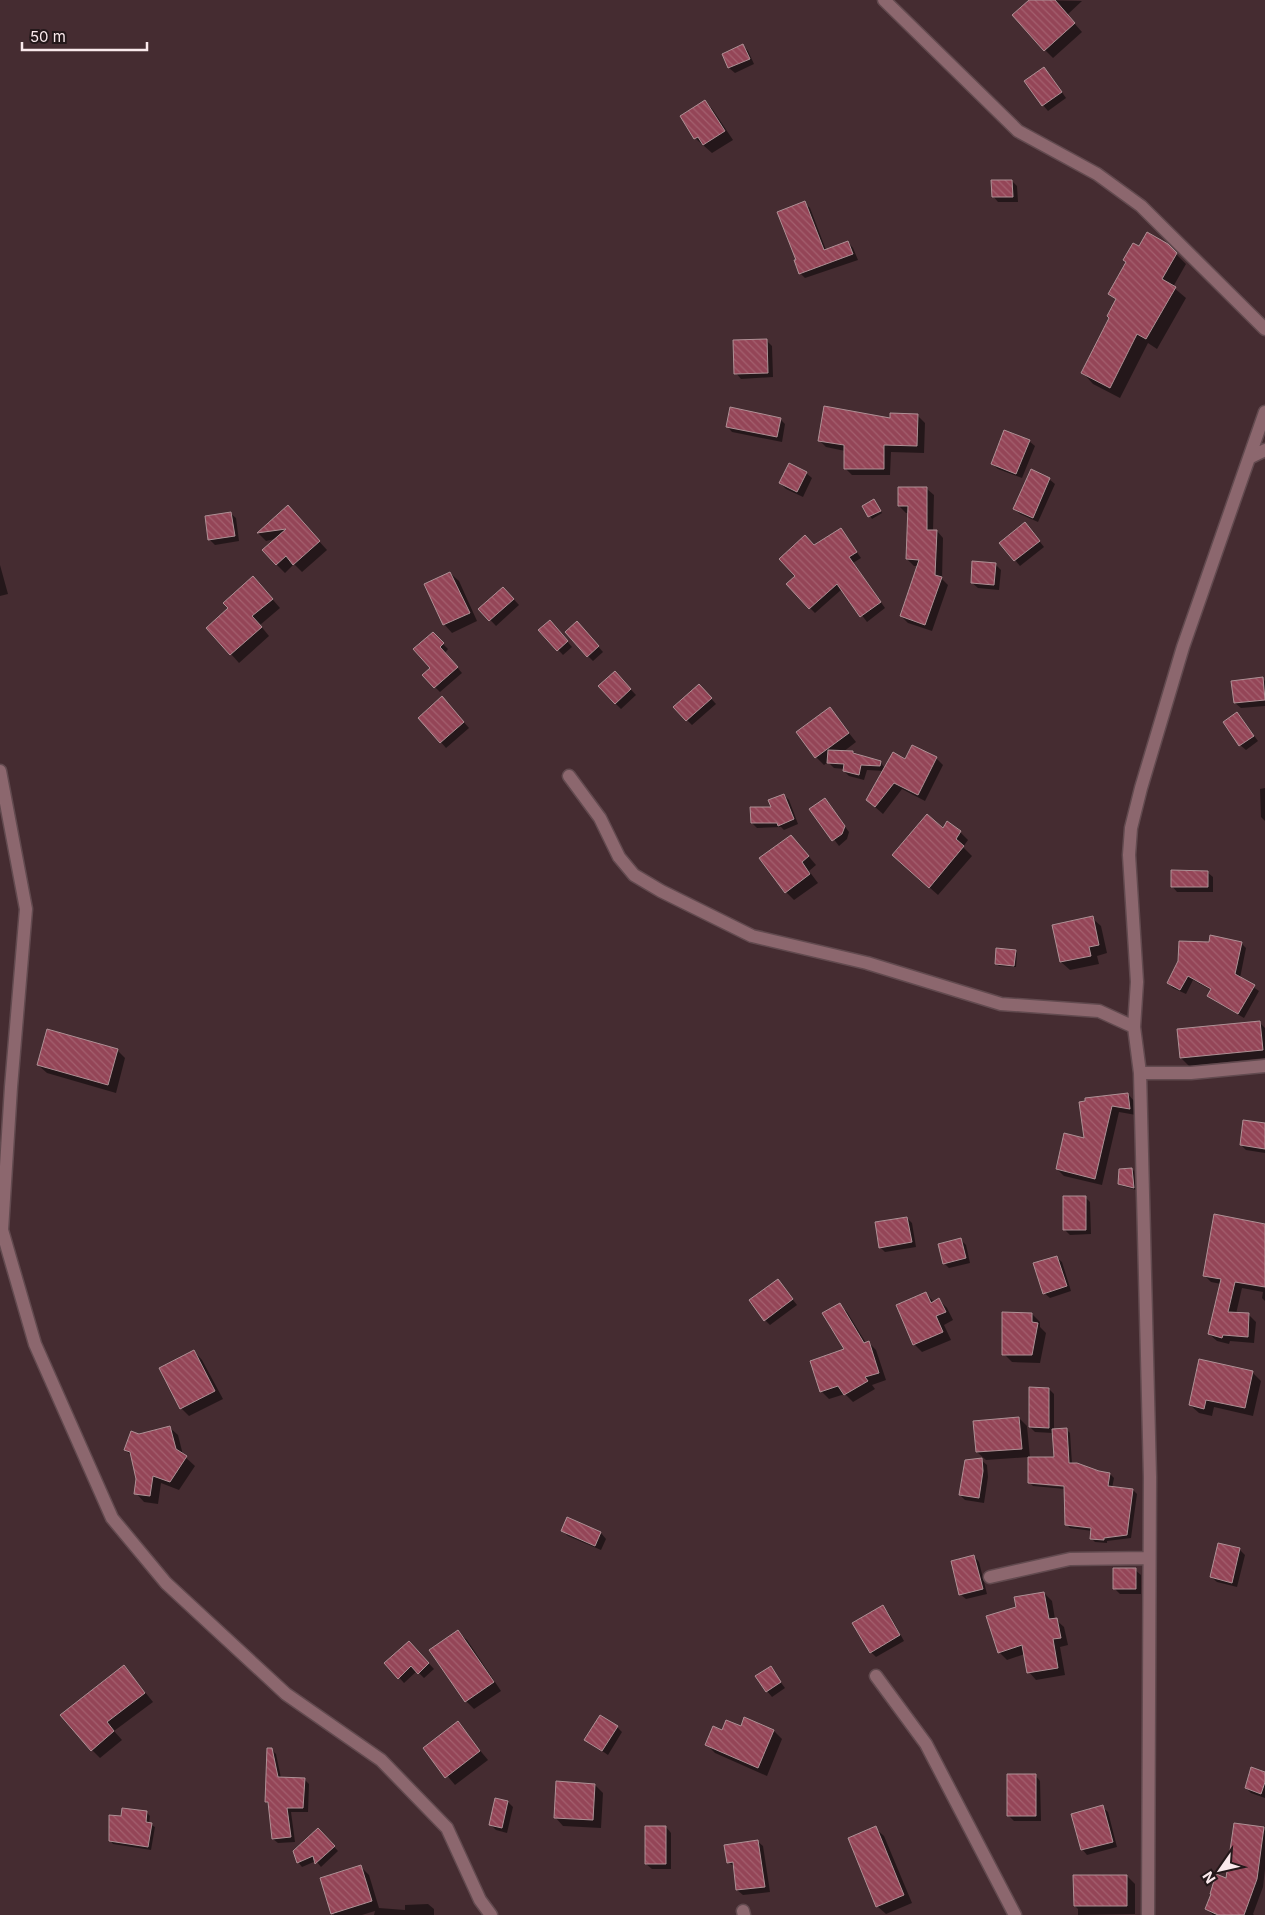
<svg xmlns="http://www.w3.org/2000/svg" width="1265" height="1915" font-family="Inter,sans-serif">
<defs>
<pattern id="building-back-hatch" width="6" height="6" patternUnits="userSpaceOnUse" patternTransform="scale(1.25)"><rect width="6" height="6" fill="#944557"/><path d="M-1 5l2 2M0 0l6 6M5-1l2 2" fill="none" stroke="#a4606f"/></pattern>
</defs>
<rect width="100%" height="100%" fill="#452c31"/>
<path fill="#0007" fill-rule="evenodd" d="M 1031,0 L 1082,1 L 1067,15 L 1082,32 L 1053,58 L 1045,50 Z
M 743,45 L 748,51 L 754,64 L 735,73 L 729,68 L 723,54 Z
M 1049,74 L 1066,98 L 1048,111 L 1043,105 Z
M 705,101 L 713,110 L 733,140 L 712,153 L 695,138 Z
M 1012,181 L 1017,186 L 1018,202 L 998,202 L 993,196 Z
M 805,203 L 810,208 L 826,250 L 848,242 L 853,248 L 858,260 L 805,278 L 800,273 L 798,260 Z
M 1167,245 L 1186,264 L 1173,287 L 1186,298 L 1157,349 L 1148,343 L 1120,398 L 1093,384 L 1083,373 L 1110,318 L 1117,301 L 1110,294 L 1139,248 Z
M 766,340 L 772,346 L 773,377 L 741,379 L 736,373 Z
M 918,416 L 925,423 L 924,453 L 891,452 L 890,475 L 852,475 L 845,468 L 845,451 L 826,447 L 819,440 L 891,419 Z
M 780,419 L 785,424 L 782,442 L 732,432 L 727,426 Z
M 1029,441 L 1035,446 L 1022,478 L 998,469 L 992,464 Z
M 806,473 L 812,478 L 803,497 L 786,489 L 780,483 Z
M 1049,479 L 1055,484 L 1038,522 L 1020,514 L 1015,509 Z
M 927,489 L 934,495 L 933,531 L 937,531 L 943,538 L 942,579 L 948,585 L 932,631 L 908,623 L 901,616 L 919,566 L 914,566 L 907,559 L 909,513 L 906,513 L 899,506 Z
M 874,501 L 882,513 L 872,519 L 864,507 Z
M 288,507 L 327,550 L 302,572 L 294,564 L 285,573 L 276,564 L 275,539 L 266,541 L 258,533 Z
M 230,513 L 236,518 L 239,541 L 215,545 L 210,540 L 206,517 Z
M 1030,529 L 1044,547 L 1020,566 L 1001,543 Z
M 841,530 L 861,558 L 853,563 L 885,608 L 867,622 L 842,589 L 815,613 L 810,608 L 796,576 L 814,547 Z
M 995,564 L 1001,570 L 999,590 L 978,588 L 972,583 Z
M 0,565 L 8,594 L 0,596 Z
M 450,573 L 459,581 L 477,621 L 452,633 L 444,624 Z
M 261,586 L 280,608 L 260,625 L 269,636 L 239,663 L 208,628 L 230,608 Z
M 509,594 L 519,605 L 496,626 L 480,609 Z
M 555,627 L 572,647 L 563,655 L 540,630 Z
M 582,628 L 603,652 L 593,661 L 588,656 Z
M 438,639 L 448,649 L 445,653 L 462,673 L 440,692 L 435,687 L 432,668 Z
M 620,678 L 636,695 L 621,709 L 615,703 Z
M 1263,679 L 1265,681 L 1265,706 L 1241,708 L 1235,703 L 1233,682 Z
M 704,691 L 716,704 L 692,725 L 687,720 Z
M 447,703 L 469,728 L 446,748 L 420,718 Z
M 830,709 L 856,742 L 843,752 L 853,752 L 880,762 L 885,768 L 905,761 L 936,758 L 943,765 L 925,801 L 902,789 L 883,814 L 867,800 L 884,771 L 867,770 L 864,780 L 849,776 L 844,771 L 844,769 L 834,768 L 828,762 L 824,765 L 816,757 Z
M 1237,713 L 1258,741 L 1246,750 L 1240,745 Z
M 1265,788 L 1265,821 L 1261,817 L 1260,789 Z
M 784,795 L 789,800 L 798,824 L 784,830 L 781,827 L 757,828 L 752,823 L 772,808 Z
M 825,799 L 849,832 L 847,839 L 839,846 L 811,809 Z
M 943,830 L 960,832 L 968,840 L 963,847 L 972,856 L 938,895 L 893,855 Z
M 799,845 L 816,865 L 809,871 L 818,883 L 794,900 L 786,892 Z
M 1207,872 L 1213,877 L 1213,892 L 1177,892 L 1172,886 Z
M 1092,918 L 1101,926 L 1107,953 L 1097,956 L 1099,964 L 1070,970 L 1061,962 Z
M 1241,943 L 1246,948 L 1240,978 L 1259,991 L 1244,1018 L 1213,1000 L 1208,995 L 1211,990 L 1193,980 L 1186,994 L 1173,988 L 1168,983 Z
M 1015,951 L 1017,953 L 1016,967 L 999,966 L 996,964 Z
M 1259,1022 L 1265,1028 L 1265,1058 L 1189,1066 L 1181,1058 Z
M 117,1050 L 125,1058 L 116,1093 L 47,1073 L 38,1065 Z
M 1128,1094 L 1134,1101 L 1136,1115 L 1119,1112 L 1102,1185 L 1064,1176 L 1057,1169 L 1086,1140 L 1081,1103 Z
M 1265,1124 L 1265,1153 L 1246,1150 L 1241,1145 Z
M 1132,1169 L 1134,1171 L 1136,1190 L 1122,1186 L 1119,1184 Z
M 1085,1197 L 1090,1202 L 1091,1234 L 1070,1235 L 1065,1230 Z
M 907,1218 L 912,1223 L 916,1247 L 885,1252 L 880,1247 Z
M 1265,1235 L 1265,1301 L 1262,1298 L 1263,1292 L 1242,1288 L 1236,1314 L 1249,1315 L 1256,1322 L 1254,1343 L 1230,1341 L 1229,1344 L 1217,1341 L 1209,1334 L 1221,1284 L 1211,1282 L 1204,1275 Z
M 961,1240 L 966,1245 L 970,1263 L 949,1268 L 944,1263 Z
M 1056,1257 L 1062,1262 L 1071,1291 L 1050,1298 L 1044,1293 Z
M 778,1281 L 797,1305 L 770,1325 L 765,1320 Z
M 926,1294 L 934,1302 L 939,1300 L 947,1308 L 953,1320 L 944,1325 L 951,1340 L 922,1352 L 914,1344 Z
M 840,1305 L 847,1312 L 866,1343 L 868,1342 L 876,1350 L 886,1380 L 872,1385 L 875,1389 L 853,1402 L 845,1394 L 829,1399 L 821,1391 L 846,1350 Z
M 1032,1314 L 1040,1322 L 1040,1327 L 1046,1333 L 1040,1363 L 1012,1362 L 1004,1354 Z
M 194,1351 L 202,1360 L 223,1399 L 189,1416 L 181,1408 Z
M 1252,1372 L 1261,1381 L 1253,1416 L 1214,1407 L 1212,1416 L 1199,1413 L 1190,1405 Z
M 1049,1389 L 1054,1394 L 1054,1430 L 1066,1429 L 1070,1433 L 1072,1464 L 1110,1474 L 1114,1478 L 1112,1488 L 1133,1490 L 1137,1494 L 1131,1538 L 1107,1541 L 1107,1543 L 1095,1542 L 1091,1538 L 1092,1531 L 1070,1528 L 1066,1524 L 1065,1489 L 1033,1486 L 1029,1482 L 1029,1457 L 986,1460 L 977,1452 L 1019,1418 L 1027,1426 L 1030,1458 L 1055,1459 L 1053,1433 L 1035,1432 L 1030,1427 ZM 1031,1482 L 1070,1485 L 1070,1488 L 1031,1484 Z
M 169,1427 L 178,1435 L 183,1455 L 195,1466 L 179,1490 L 161,1483 L 158,1504 L 144,1502 L 136,1493 L 138,1479 L 132,1456 L 125,1450 L 139,1435 Z
M 981,1460 L 987,1465 L 988,1477 L 984,1503 L 965,1500 L 960,1495 Z
M 568,1519 L 601,1533 L 606,1539 L 601,1550 L 568,1536 L 563,1531 Z
M 1239,1549 L 1245,1555 L 1237,1587 L 1217,1582 L 1211,1577 Z
M 974,1556 L 979,1562 L 987,1594 L 966,1599 L 960,1594 Z
M 1135,1570 L 1141,1575 L 1141,1594 L 1120,1594 L 1114,1588 Z
M 1044,1593 L 1052,1601 L 1055,1619 L 1064,1627 L 1068,1645 L 1060,1647 L 1065,1675 L 1036,1680 L 1029,1672 L 1025,1654 L 1007,1660 L 999,1652 L 1017,1608 Z
M 882,1607 L 888,1612 L 904,1641 L 876,1657 L 871,1652 Z
M 458,1632 L 467,1640 L 501,1691 L 474,1709 L 466,1701 Z
M 409,1642 L 434,1669 L 424,1678 L 417,1671 L 404,1683 L 386,1663 Z
M 124,1666 L 153,1702 L 114,1731 L 122,1740 L 100,1758 L 92,1750 Z
M 770,1668 L 785,1688 L 772,1697 L 767,1691 Z
M 457,1723 L 488,1760 L 455,1785 L 424,1748 Z
M 617,1727 L 622,1732 L 608,1755 L 586,1740 Z
M 741,1727 L 774,1731 L 782,1739 L 767,1776 L 715,1753 L 707,1745 L 722,1732 Z
M 271,1749 L 276,1754 L 281,1778 L 304,1779 L 309,1784 L 308,1812 L 291,1812 L 295,1842 L 278,1843 L 273,1839 L 269,1804 L 266,1801 Z
M 1265,1773 L 1265,1798 L 1251,1793 L 1246,1788 Z
M 1035,1775 L 1040,1781 L 1041,1821 L 1014,1821 L 1009,1816 Z
M 595,1785 L 603,1793 L 601,1828 L 563,1826 L 555,1817 Z
M 508,1802 L 513,1807 L 507,1833 L 496,1830 L 491,1825 Z
M 1102,1807 L 1108,1812 L 1117,1847 L 1087,1855 L 1082,1849 Z
M 146,1812 L 150,1816 L 149,1824 L 155,1827 L 151,1850 L 113,1844 L 110,1840 L 122,1817 Z
M 666,1827 L 671,1833 L 671,1869 L 652,1869 L 646,1864 Z
M 875,1828 L 884,1836 L 912,1903 L 886,1914 L 877,1906 Z
M 1263,1829 L 1265,1831 L 1265,1869 L 1263,1887 L 1253,1914 L 1254,1915 L 1213,1915 L 1206,1908 Z
M 318,1830 L 338,1851 L 321,1867 L 316,1861 L 302,1867 L 298,1862 Z
M 757,1841 L 763,1846 L 770,1892 L 743,1895 L 737,1890 L 735,1867 L 728,1862 Z
M 360,1866 L 369,1875 L 379,1908 L 405,1910 L 405,1905 L 428,1904 L 434,1909 L 434,1915 L 374,1915 L 375,1911 L 362,1915 L 334,1915 L 321,1879 Z
M 1127,1876 L 1135,1884 L 1135,1914 L 1078,1915 L 1078,1909 L 1075,1906 Z"/>
<path fill="url(#building-back-hatch)" stroke="#ae9095" d="M 1029,0 L 1055,0 L 1075,23 L 1044,51 L 1012,15 Z
M 743,44 L 750,59 L 728,68 L 722,54 Z
M 1044,67 L 1062,92 L 1042,106 L 1024,81 Z
M 705,100 L 725,131 L 703,145 L 698,137 L 694,139 L 680,116 Z
M 991,180 L 1012,180 L 1013,197 L 992,197 Z
M 805,201 L 824,250 L 848,241 L 853,254 L 799,274 L 794,260 L 796,260 L 777,212 Z
M 1147,232 L 1168,244 L 1177,253 L 1162,279 L 1176,287 L 1146,339 L 1137,334 L 1110,388 L 1081,373 L 1109,318 L 1107,316 L 1116,299 L 1108,294 L 1126,262 L 1123,260 L 1133,243 L 1139,246 Z
M 767,339 L 768,373 L 734,374 L 733,340 Z
M 824,406 L 890,418 L 890,413 L 918,414 L 917,446 L 884,445 L 884,469 L 844,469 L 844,445 L 818,441 Z
M 730,407 L 781,418 L 777,437 L 726,427 Z
M 1004,430 L 1030,440 L 1016,474 L 991,464 Z
M 789,463 L 807,472 L 797,492 L 779,483 Z
M 1031,469 L 1050,478 L 1033,518 L 1013,509 Z
M 898,487 L 927,487 L 927,530 L 937,530 L 935,575 L 942,577 L 925,625 L 900,616 L 919,560 L 906,559 L 908,506 L 898,506 Z
M 874,499 L 881,511 L 868,517 L 862,506 Z
M 288,505 L 320,541 L 293,565 L 286,556 L 276,565 L 262,550 L 286,529 L 257,533 Z
M 231,512 L 235,536 L 208,540 L 205,516 Z
M 1025,522 L 1040,541 L 1014,561 L 999,543 Z
M 841,528 L 857,552 L 849,557 L 881,602 L 860,617 L 837,584 L 809,609 L 786,584 L 795,576 L 779,559 L 805,535 L 814,545 Z
M 972,561 L 996,563 L 994,585 L 971,583 Z
M 450,572 L 470,613 L 443,625 L 424,584 Z
M 253,576 L 273,599 L 252,616 L 262,627 L 230,655 L 206,628 L 228,608 L 223,603 Z
M 503,587 L 514,599 L 489,621 L 478,609 Z
M 550,620 L 568,641 L 557,651 L 538,630 Z
M 577,621 L 599,646 L 587,657 L 565,632 Z
M 433,632 L 444,643 L 440,647 L 458,667 L 434,688 L 422,675 L 430,668 L 413,649 Z
M 615,671 L 631,689 L 615,704 L 598,686 Z
M 1263,677 L 1265,700 L 1234,703 L 1231,681 Z
M 699,684 L 712,698 L 686,721 L 673,707 Z
M 442,696 L 464,722 L 440,743 L 418,718 Z
M 830,707 L 849,733 L 815,758 L 796,732 Z
M 1237,712 L 1254,736 L 1239,746 L 1223,722 Z
M 912,745 L 937,757 L 918,795 L 894,783 L 875,807 L 866,800 L 893,752 L 905,759 Z
M 828,750 L 853,751 L 853,753 L 881,761 L 880,766 L 861,765 L 859,775 L 843,771 L 844,764 L 827,763 Z
M 784,794 L 794,819 L 778,826 L 777,823 L 751,823 L 750,807 L 771,807 L 768,800 Z
M 825,798 L 845,826 L 842,834 L 832,841 L 809,809 Z
M 927,814 L 943,828 L 947,821 L 961,831 L 956,839 L 964,846 L 929,888 L 892,855 Z
M 791,835 L 809,856 L 802,862 L 810,874 L 785,893 L 759,858 Z
M 1171,870 L 1208,871 L 1208,887 L 1171,887 Z
M 1093,916 L 1099,945 L 1089,947 L 1091,956 L 1060,962 L 1052,925 Z
M 1210,935 L 1242,942 L 1235,974 L 1255,985 L 1238,1014 L 1207,996 L 1211,989 L 1188,976 L 1180,990 L 1167,983 L 1178,961 L 1179,941 L 1209,942 Z
M 996,948 L 1016,950 L 1014,966 L 995,964 Z
M 1260,1021 L 1263,1050 L 1180,1058 L 1177,1029 Z
M 47,1029 L 118,1049 L 108,1085 L 37,1065 Z
M 1128,1093 L 1130,1109 L 1112,1106 L 1095,1179 L 1056,1169 L 1064,1133 L 1084,1138 L 1079,1102 L 1085,1101 L 1085,1098 Z
M 1243,1120 L 1265,1123 L 1265,1149 L 1240,1145 Z
M 1132,1168 L 1134,1188 L 1118,1184 L 1119,1169 Z
M 1063,1196 L 1086,1196 L 1086,1230 L 1063,1230 Z
M 1214,1214 L 1265,1224 L 1265,1287 L 1235,1282 L 1228,1312 L 1249,1313 L 1248,1337 L 1223,1335 L 1222,1338 L 1208,1334 L 1221,1279 L 1203,1276 Z
M 907,1217 L 912,1242 L 879,1248 L 875,1222 Z
M 961,1238 L 966,1258 L 943,1264 L 938,1244 Z
M 1057,1256 L 1067,1286 L 1043,1294 L 1033,1263 Z
M 778,1279 L 793,1299 L 764,1321 L 749,1300 Z
M 926,1292 L 931,1303 L 939,1298 L 946,1312 L 936,1316 L 943,1332 L 913,1345 L 896,1305 Z
M 840,1303 L 864,1343 L 869,1341 L 879,1373 L 865,1377 L 868,1381 L 844,1395 L 838,1386 L 820,1392 L 810,1361 L 844,1349 L 822,1313 Z
M 1002,1312 L 1032,1313 L 1032,1322 L 1038,1323 L 1032,1355 L 1002,1355 Z
M 194,1350 L 215,1391 L 180,1409 L 159,1368 Z
M 1199,1359 L 1253,1371 L 1245,1408 L 1206,1400 L 1204,1409 L 1189,1405 Z
M 1029,1387 L 1049,1388 L 1049,1428 L 1029,1427 Z
M 1019,1417 L 1022,1449 L 976,1452 L 973,1421 Z
M 170,1426 L 176,1449 L 187,1456 L 170,1482 L 153,1476 L 150,1496 L 134,1494 L 136,1479 L 130,1452 L 124,1450 L 131,1431 L 139,1434 Z
M 1067,1428 L 1069,1463 L 1077,1463 L 1099,1471 L 1110,1473 L 1108,1486 L 1133,1489 L 1127,1535 L 1104,1538 L 1104,1540 L 1090,1539 L 1091,1528 L 1065,1525 L 1064,1486 L 1028,1483 L 1028,1457 L 1054,1457 L 1052,1429 Z
M 982,1458 L 983,1471 L 979,1498 L 959,1495 L 965,1460 Z
M 567,1517 L 601,1532 L 595,1546 L 561,1531 Z
M 1218,1543 L 1240,1548 L 1232,1583 L 1210,1577 Z
M 974,1555 L 983,1589 L 959,1595 L 951,1561 Z
M 1113,1568 L 1136,1568 L 1136,1589 L 1113,1589 Z
M 1044,1592 L 1049,1619 L 1057,1618 L 1061,1638 L 1053,1639 L 1058,1668 L 1027,1673 L 1022,1645 L 998,1653 L 986,1616 L 1016,1607 L 1014,1597 Z
M 883,1605 L 900,1635 L 870,1653 L 852,1623 Z
M 458,1630 L 494,1682 L 465,1702 L 429,1650 Z
M 409,1641 L 429,1663 L 418,1674 L 411,1666 L 398,1679 L 384,1663 Z
M 124,1665 L 145,1693 L 107,1722 L 114,1731 L 91,1751 L 60,1715 Z
M 771,1666 L 781,1682 L 766,1692 L 755,1676 Z
M 600,1715 L 618,1726 L 602,1751 L 584,1740 Z
M 744,1717 L 774,1730 L 758,1768 L 705,1745 L 713,1726 L 722,1730 L 726,1720 L 741,1726 Z
M 458,1721 L 480,1751 L 445,1778 L 423,1748 Z
M 267,1748 L 272,1748 L 278,1777 L 305,1778 L 303,1808 L 287,1808 L 291,1837 L 272,1839 L 268,1802 L 265,1802 Z
M 1251,1767 L 1265,1772 L 1265,1782 L 1261,1794 L 1245,1788 Z
M 1007,1774 L 1036,1774 L 1036,1816 L 1007,1816 Z
M 556,1781 L 595,1784 L 593,1820 L 554,1818 Z
M 495,1798 L 508,1801 L 502,1828 L 489,1825 Z
M 1103,1805 L 1113,1842 L 1081,1850 L 1071,1814 Z
M 122,1808 L 147,1811 L 146,1822 L 152,1823 L 148,1847 L 109,1841 L 109,1815 L 121,1816 Z
M 1234,1823 L 1264,1827 L 1257,1879 L 1244,1915 L 1218,1915 L 1205,1909 L 1211,1894 L 1210,1894 L 1216,1874 L 1226,1878 Z
M 645,1826 L 666,1826 L 666,1864 L 645,1864 Z
M 876,1826 L 904,1895 L 876,1907 L 848,1838 Z
M 318,1828 L 335,1846 L 315,1864 L 313,1856 L 297,1863 L 293,1851 Z
M 758,1840 L 765,1887 L 736,1890 L 733,1862 L 727,1863 L 724,1845 Z
M 361,1865 L 372,1901 L 331,1914 L 320,1878 Z
M 1073,1875 L 1127,1875 L 1127,1906 L 1074,1906 Z"/>
<g fill="none" stroke-linecap="round" stroke-linejoin="round">
<defs>
<path id="street" d="M 884,0 L 1018,131 L 1097,174 L 1141,206 L 1265,329
M 1249,458 L 1265,450
M 0,771 L 26,909 L 11,1087 L 2,1230 L 35,1344 L 112,1518 L 166,1583 L 286,1694 L 381,1760 L 447,1828 L 480,1900 L 491,1915
M 569,776 L 600,818 L 619,857 L 634,875 L 661,891 L 752,936 L 867,963 L 1001,1004 L 1099,1011 L 1134,1027
M 1140,1073 L 1191,1073 L 1265,1066
M 990,1577 L 1070,1559 L 1149,1558
M 876,1676 L 926,1744 L 1015,1915
M 743,1911 L 744,1915
M 1148,1915 L 1150,1477 L 1140,1073 L 1134,1027 L 1137,982 L 1129,855 L 1131,828 L 1141,788 L 1183,647 L 1265,412"/>
</defs>
<use href="#street" stroke="#624a4f" stroke-width="15"/>
<use href="#street" stroke="#8c676e" stroke-width="12"/>
</g>
<g transform="translate(1220 1870) rotate(236)" stroke="#24181a" stroke-width="4" paint-order="stroke">
<path d="M0-4L9 19L0 12L-9 19Z" fill="#fae9ec"/>
<text y="-8" font-size="14" font-weight="bold" text-anchor="middle" fill="#fae9ec">N</text>
</g>
<path d="M22 42v8h125v-8" fill="none" stroke="#fae9ec" stroke-width="2.5"/>
<text x="30" y="42" font-size="15" fill="#fae9ec" stroke="#24181a" stroke-width="4" paint-order="stroke">50 m</text>
</svg>
